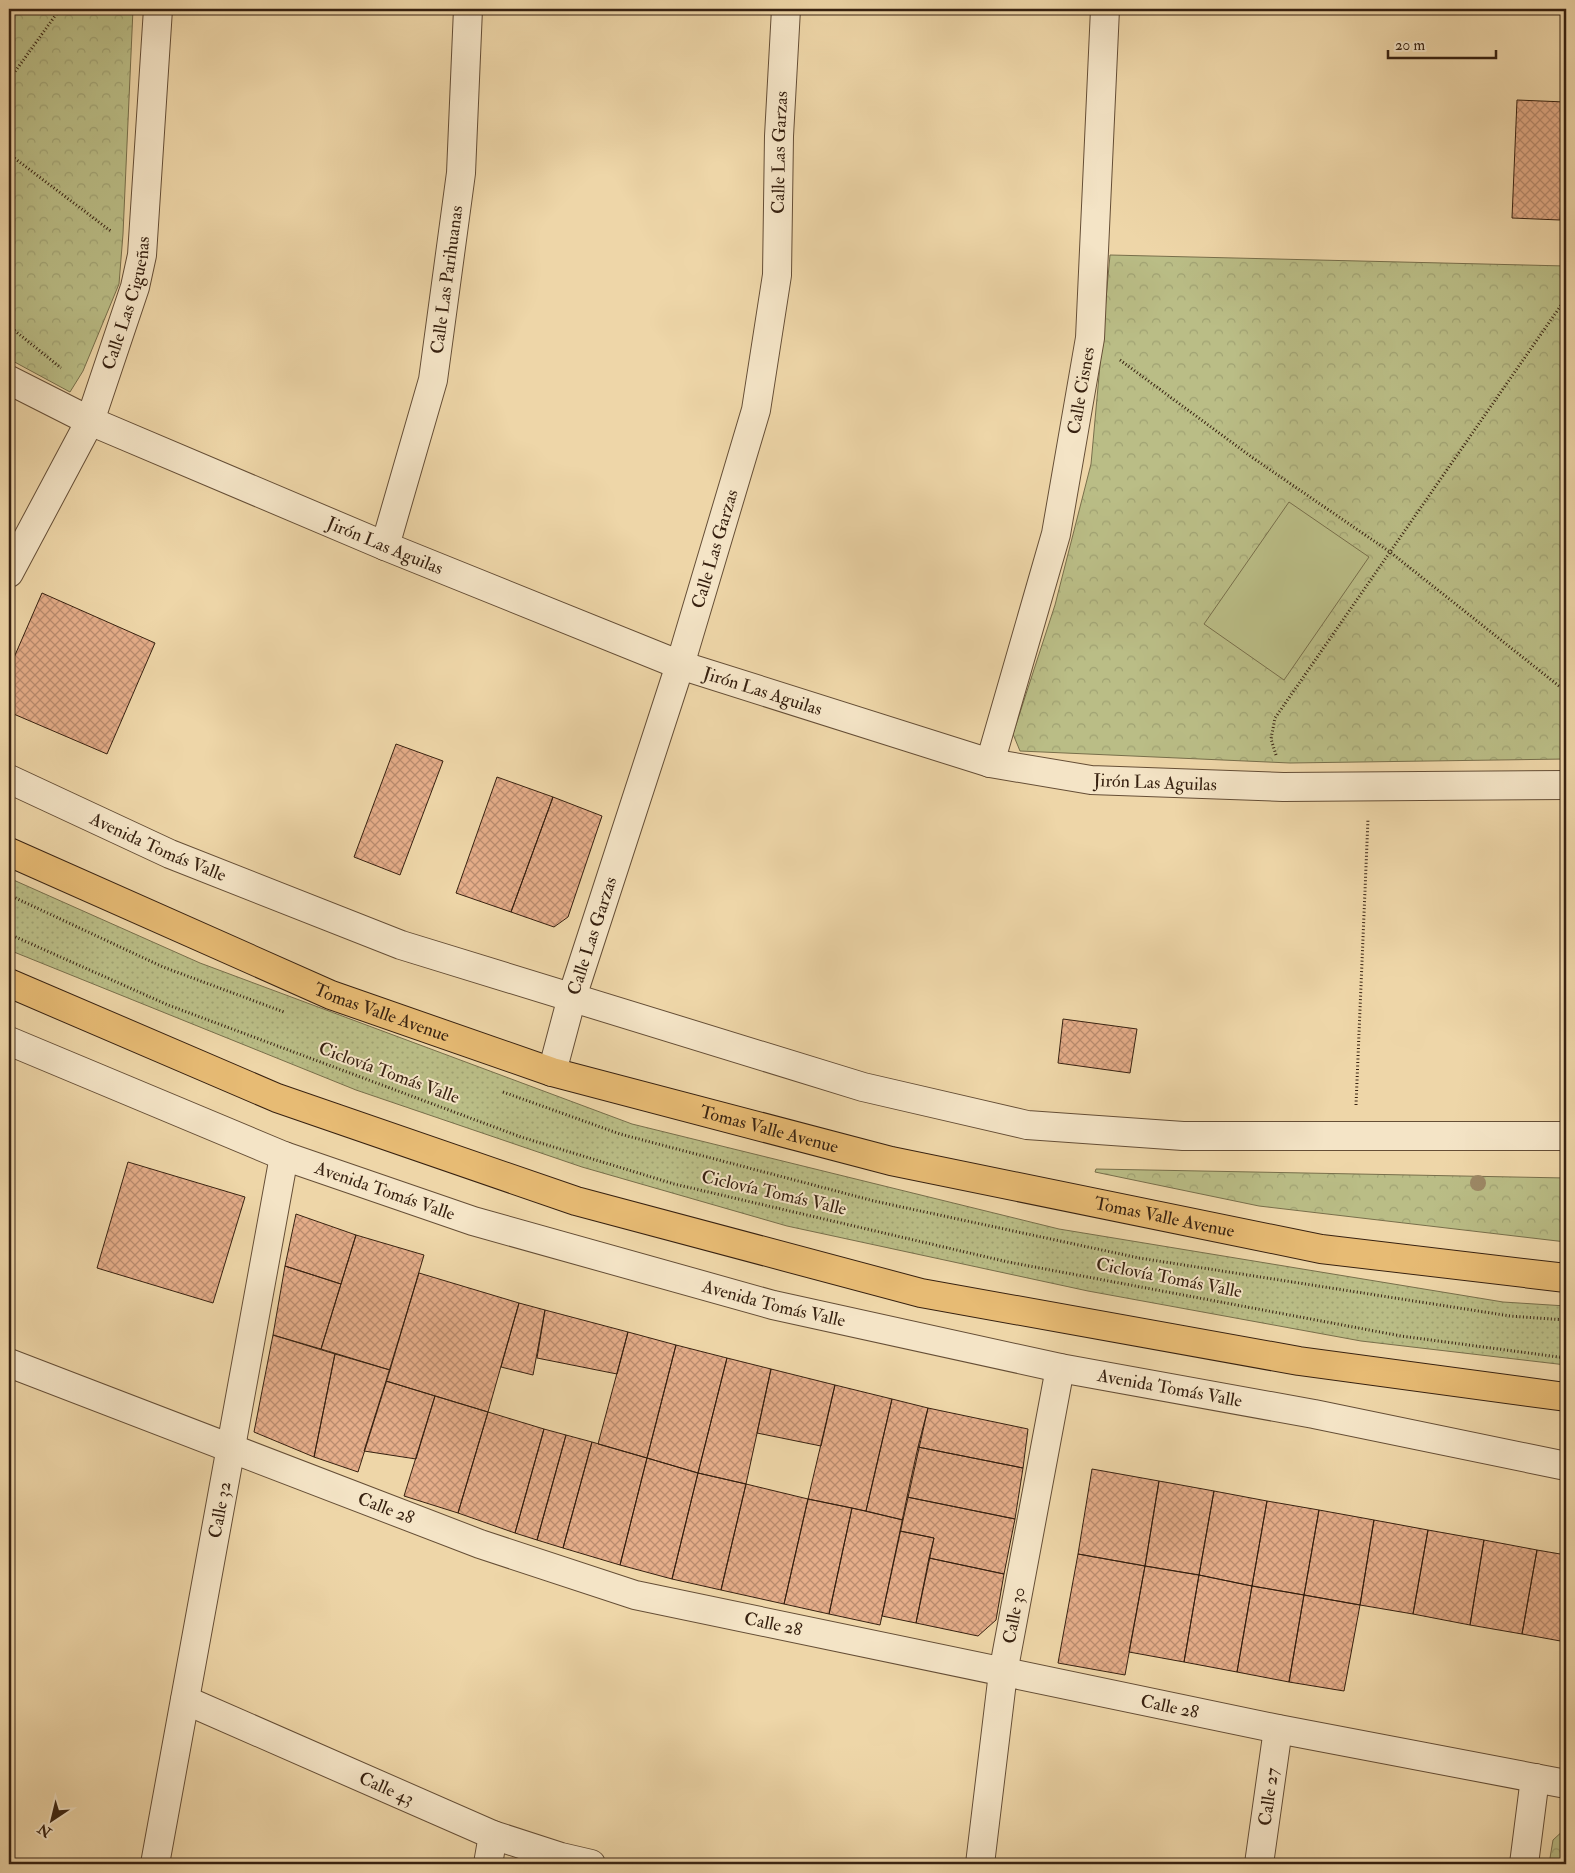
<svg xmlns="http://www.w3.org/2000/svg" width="1575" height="1873" font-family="'IM FELL Double Pica',serif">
<defs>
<pattern id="grass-dots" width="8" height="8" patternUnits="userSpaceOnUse" patternTransform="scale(1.25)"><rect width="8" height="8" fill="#babd86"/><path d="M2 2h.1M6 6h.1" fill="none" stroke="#a0a273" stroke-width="1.8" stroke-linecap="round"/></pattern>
<pattern id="park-crowns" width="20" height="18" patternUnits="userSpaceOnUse" patternTransform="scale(1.25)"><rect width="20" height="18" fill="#babd86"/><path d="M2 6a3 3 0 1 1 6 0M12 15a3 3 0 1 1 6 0" fill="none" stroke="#a0a273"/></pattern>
<pattern id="building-cross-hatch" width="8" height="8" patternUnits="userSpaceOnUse" patternTransform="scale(1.25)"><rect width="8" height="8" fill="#e5ad89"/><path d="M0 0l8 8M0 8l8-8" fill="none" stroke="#ba8c6f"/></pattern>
</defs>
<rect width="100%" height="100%" fill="#eed6a8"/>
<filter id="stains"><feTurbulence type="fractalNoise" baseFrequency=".004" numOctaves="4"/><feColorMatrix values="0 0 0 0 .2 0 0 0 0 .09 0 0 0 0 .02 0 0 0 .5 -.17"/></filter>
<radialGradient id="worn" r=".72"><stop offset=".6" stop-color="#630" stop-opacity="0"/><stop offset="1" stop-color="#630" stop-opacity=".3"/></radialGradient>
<path fill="url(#grass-dots)" stroke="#786f4b" d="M 9,878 L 200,963 L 632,1124 L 1059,1229 L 1503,1302 L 1566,1306 L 1566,1365 L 1361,1341 L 1088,1291 L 787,1226 L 582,1167 L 356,1090 L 9,950 Z"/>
<path fill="url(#park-crowns)" stroke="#786f4b" d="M 9,9 L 133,9 L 123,234 L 119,284 L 83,371 L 70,392 L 9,359 Z
M 1110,255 L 1566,266 L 1566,759 L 1290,763 L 1020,751 L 1013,734 L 1055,605 L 1091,464 Z
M 1096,1169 L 1566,1178 L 1566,1242 L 1259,1206 L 1095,1172 Z
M 1566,1828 L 1566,1864 L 1549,1864 L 1553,1840 Z"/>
<path fill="#babd86" stroke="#786f4b" d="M 1289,502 L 1369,557 L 1284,680 L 1204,624 Z"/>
<path fill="url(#building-cross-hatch)" stroke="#372110" d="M 1517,100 L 1565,102 L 1560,220 L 1512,218 Z
M 42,593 L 155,643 L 107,754 L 9,712 L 9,669 Z
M 396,744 L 443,761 L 400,875 L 354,857 Z
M 497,777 L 553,797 L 511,912 L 456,893 Z
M 553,797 L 602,816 L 568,917 L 554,927 L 511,912 Z
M 1063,1019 L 1137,1029 L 1130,1073 L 1058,1063 Z
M 128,1162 L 245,1197 L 213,1303 L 97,1268 Z
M 296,1214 L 356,1235 L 341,1284 L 285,1266 Z
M 356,1235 L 424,1255 L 390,1370 L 321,1349 Z
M 285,1266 L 341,1284 L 321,1349 L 273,1335 Z
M 419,1273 L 519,1303 L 488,1412 L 386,1381 Z
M 519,1303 L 545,1310 L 533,1375 L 501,1367 Z
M 545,1310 L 628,1332 L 617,1374 L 537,1358 Z
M 628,1332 L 676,1345 L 647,1458 L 598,1444 Z
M 273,1335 L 335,1354 L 314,1457 L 254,1432 Z
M 676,1345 L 727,1358 L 698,1473 L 647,1458 Z
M 335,1354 L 390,1370 L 358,1472 L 314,1457 Z
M 727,1358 L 771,1369 L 746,1484 L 698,1473 Z
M 771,1369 L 835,1385 L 821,1446 L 757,1433 Z
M 386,1381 L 435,1396 L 416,1459 L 364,1451 Z
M 835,1385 L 892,1399 L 866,1511 L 808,1499 Z
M 435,1396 L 488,1412 L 458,1513 L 404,1496 Z
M 892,1399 L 928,1408 L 903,1520 L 866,1511 Z
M 928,1408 L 1028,1429 L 1023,1468 L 918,1447 Z
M 488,1412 L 544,1429 L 515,1533 L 458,1513 Z
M 544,1429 L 566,1435 L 537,1540 L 515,1533 Z
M 566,1435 L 592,1442 L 563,1548 L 537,1540 Z
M 592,1442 L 647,1458 L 620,1565 L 563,1548 Z
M 918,1447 L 1023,1468 L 1015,1519 L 907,1497 Z
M 647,1458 L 698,1473 L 672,1579 L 620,1565 Z
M 1092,1469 L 1159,1481 L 1145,1566 L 1078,1554 Z
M 698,1473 L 746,1484 L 721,1590 L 672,1579 Z
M 1159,1481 L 1214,1491 L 1199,1575 L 1145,1566 Z
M 746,1484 L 808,1499 L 784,1604 L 721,1590 Z
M 1214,1491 L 1267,1501 L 1252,1586 L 1199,1575 Z
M 907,1497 L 1015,1519 L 1004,1574 L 929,1558 L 934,1538 L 900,1531 Z
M 808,1499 L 852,1508 L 829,1614 L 784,1604 Z
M 1267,1501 L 1319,1510 L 1304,1595 L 1252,1586 Z
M 852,1508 L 903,1520 L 880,1625 L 829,1614 Z
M 1319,1510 L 1374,1520 L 1360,1605 L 1304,1595 Z
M 1374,1520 L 1428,1530 L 1413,1614 L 1360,1605 Z
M 1428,1530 L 1484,1540 L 1470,1625 L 1413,1614 Z
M 900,1531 L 934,1538 L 916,1623 L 882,1616 Z
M 1484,1540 L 1537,1550 L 1522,1634 L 1470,1625 Z
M 1537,1550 L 1566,1555 L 1566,1642 L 1522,1634 Z
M 1078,1554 L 1145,1566 L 1125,1675 L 1058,1663 Z
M 929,1558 L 1004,1574 L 996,1620 L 978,1636 L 916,1623 Z
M 1145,1566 L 1199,1575 L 1184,1662 L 1129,1652 Z
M 1199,1575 L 1252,1586 L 1237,1672 L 1184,1662 Z
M 1252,1586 L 1304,1595 L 1289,1682 L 1237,1672 Z
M 1304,1595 L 1360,1605 L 1344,1691 L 1289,1682 Z"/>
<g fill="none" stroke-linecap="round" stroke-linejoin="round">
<defs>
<g id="minor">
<path id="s1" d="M 9,380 L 90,421 L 385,546 L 680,665 L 990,763 L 1091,780 L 1283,787 L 1566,785"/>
<path id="s2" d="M 385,546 L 433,380 L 461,173 L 468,9"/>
<path id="s3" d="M 9,573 L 90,421 L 135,287 L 142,255 L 158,9"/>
<path id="s4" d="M 990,763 L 1056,534 L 1090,338 L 1105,9"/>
<path id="s5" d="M 9,779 L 170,854 L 401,945 L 863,1087 L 1027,1125 L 1183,1136 L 1566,1136"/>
<path id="s6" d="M 9,1041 L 284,1156 L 473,1221 L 773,1305 L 1060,1368 L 1314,1414 L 1566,1466"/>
<path id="s7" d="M 552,1072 L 572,997 L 680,665 L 756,410 L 777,275 L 779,136 L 786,9"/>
<path id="s8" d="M 9,1363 L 480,1544 L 635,1595 L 1278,1729 L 1566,1784"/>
<path id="s9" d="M 185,1700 L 493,1835 L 561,1857 L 591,1864"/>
<path id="s10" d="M 155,1864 L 284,1156"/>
<path d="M 488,1864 L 493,1835"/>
<path id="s11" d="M 980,1864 L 1003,1673 L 1060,1368"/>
<path id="s12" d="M 1259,1864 L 1278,1729"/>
<path d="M 1524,1864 L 1535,1778"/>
</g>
<g id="major">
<path id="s13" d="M 9,852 L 331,995 L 552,1072 L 891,1161 L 1321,1249 L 1566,1278"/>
<path d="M 9,983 L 277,1098 L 576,1201 L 921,1293 L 1299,1361 L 1566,1397"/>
</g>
</defs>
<use href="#minor" stroke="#654e36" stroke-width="30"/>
<use href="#major" stroke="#372110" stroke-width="30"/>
<path stroke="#372110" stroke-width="3" stroke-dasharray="1 2.5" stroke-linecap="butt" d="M 9,80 L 60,9
M 9,154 L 112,232
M 9,326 L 61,368
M 1120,360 L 1253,458 L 1390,552 L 1564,690
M 1562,753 L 1566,647
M 1276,755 L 1271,739 L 1275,718 L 1566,298
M 9,895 L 163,967 L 284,1012
M 9,934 L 168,1005 L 521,1137 L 674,1184 L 1008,1262 L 1401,1336 L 1566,1358
M 503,1092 L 620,1134 L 874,1201 L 1139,1258 L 1510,1316 L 1566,1320
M 1356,1105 L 1368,819"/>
<use href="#minor" stroke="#f4e4c6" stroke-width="28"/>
<use href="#major" stroke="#e7bb74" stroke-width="28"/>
</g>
<circle fill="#9c8865" cx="1478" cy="1183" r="8"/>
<g text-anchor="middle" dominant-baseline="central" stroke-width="4" stroke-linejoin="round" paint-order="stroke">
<g font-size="18" fill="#372110" stroke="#f4e4c6">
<text stroke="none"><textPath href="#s7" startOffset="952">Calle Las Garzas</textPath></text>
<text stroke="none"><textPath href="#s2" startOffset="274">Calle Las Parihuanas</textPath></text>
<text stroke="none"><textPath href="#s3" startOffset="296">Calle Las Cigueñas</textPath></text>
<text stroke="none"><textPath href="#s4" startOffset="384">Calle Cisnes</textPath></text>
<text stroke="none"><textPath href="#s1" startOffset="411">Jirón Las Aguilas</textPath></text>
<text stroke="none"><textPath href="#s7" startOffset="548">Calle Las Garzas</textPath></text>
<text stroke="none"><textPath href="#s1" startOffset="816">Jirón Las Aguilas</textPath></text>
<text stroke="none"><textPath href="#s1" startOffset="1221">Jirón Las Aguilas</textPath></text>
<text stroke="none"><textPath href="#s5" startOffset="164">Avenida Tomás Valle</textPath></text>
<text stroke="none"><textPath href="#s7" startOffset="142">Calle Las Garzas</textPath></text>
<text stroke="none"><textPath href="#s13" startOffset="406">Tomas Valle Avenue</textPath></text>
<text transform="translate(389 1073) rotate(20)">Ciclovía Tomás Valle</text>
<text stroke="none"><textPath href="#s13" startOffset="811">Tomas Valle Avenue</textPath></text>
<text stroke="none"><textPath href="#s6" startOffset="405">Avenida Tomás Valle</textPath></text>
<text transform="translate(774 1193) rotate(13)">Ciclovía Tomás Valle</text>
<text stroke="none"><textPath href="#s13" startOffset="1216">Tomas Valle Avenue</textPath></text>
<text transform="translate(1169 1278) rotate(11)">Ciclovía Tomás Valle</text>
<text stroke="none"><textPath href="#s6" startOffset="810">Avenida Tomás Valle</textPath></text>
<text stroke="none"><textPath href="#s6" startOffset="1215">Avenida Tomás Valle</textPath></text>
<text stroke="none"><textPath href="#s8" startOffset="404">Calle 28</textPath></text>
<text stroke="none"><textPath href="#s10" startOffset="360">Calle 32</textPath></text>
<text stroke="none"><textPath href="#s11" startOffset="251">Calle 30</textPath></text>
<text stroke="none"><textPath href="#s8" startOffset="809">Calle 28</textPath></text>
<text stroke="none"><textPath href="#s8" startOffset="1214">Calle 28</textPath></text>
<text stroke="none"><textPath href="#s9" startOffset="220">Calle 43</textPath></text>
<text stroke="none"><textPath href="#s12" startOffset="68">Calle 27</textPath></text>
</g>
</g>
<rect width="1575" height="1873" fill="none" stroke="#eed6a8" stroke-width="30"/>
<rect x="10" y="10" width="1555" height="1853" fill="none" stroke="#372110" stroke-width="2.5"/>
<rect x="15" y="15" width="1545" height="1843" fill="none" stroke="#372110"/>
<g transform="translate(52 1820) rotate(215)" stroke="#f4e4c6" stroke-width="4" paint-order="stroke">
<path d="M0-4L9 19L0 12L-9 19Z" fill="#372110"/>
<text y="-8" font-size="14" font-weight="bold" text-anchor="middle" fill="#372110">N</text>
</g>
<path d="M1388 50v8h108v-8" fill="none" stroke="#372110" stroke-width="2.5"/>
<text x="1395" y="50" font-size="15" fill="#372110" stroke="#f4e4c6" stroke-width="4" paint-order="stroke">20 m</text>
<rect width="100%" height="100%" filter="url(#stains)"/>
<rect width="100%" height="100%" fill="url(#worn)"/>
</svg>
